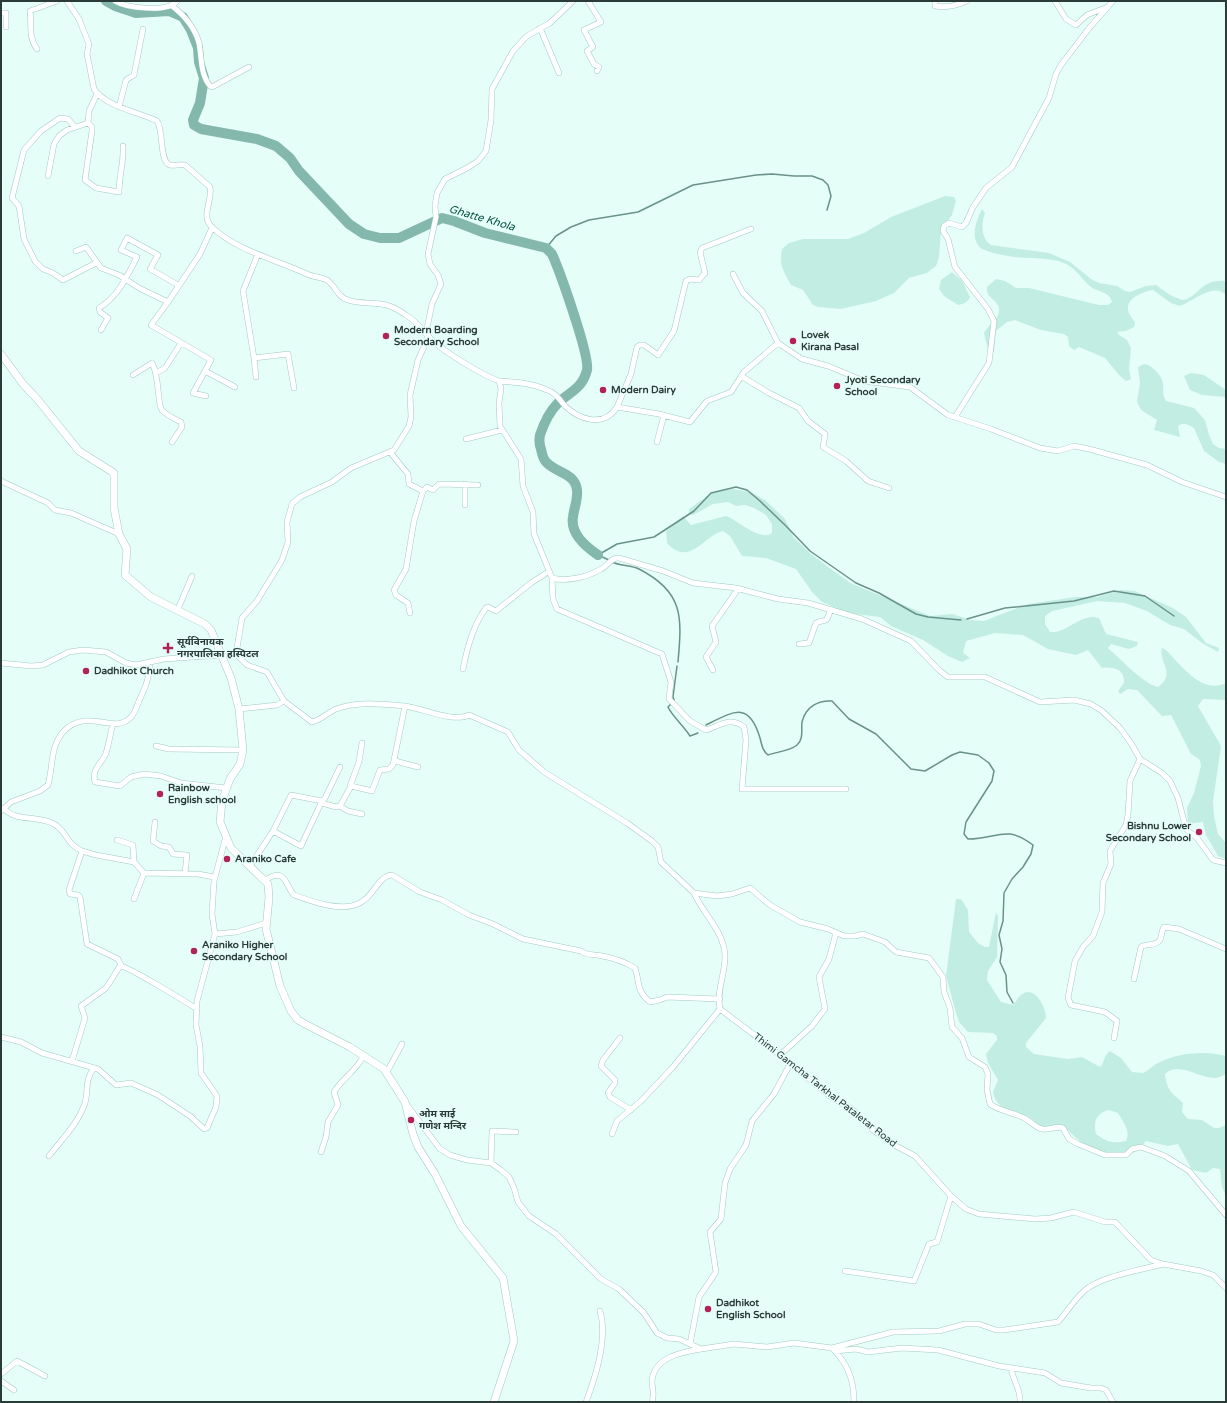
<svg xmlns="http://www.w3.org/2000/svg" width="1227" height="1403" font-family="'Varela Round','Noto Sans Devanagari',sans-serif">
<rect width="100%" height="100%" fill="#e6fef8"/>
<path fill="#c2ede3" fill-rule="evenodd" d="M 945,196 L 954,197 L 956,201 L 952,215 L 941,230 L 939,257 L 936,266 L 927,273 L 909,278 L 894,293 L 876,301 L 841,309 L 818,307 L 813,305 L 803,290 L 791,285 C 783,270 779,266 782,249 L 789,243 L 803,239 L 848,239 L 864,233 L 891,217 Z
M 982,209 L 985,213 C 981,223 981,239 991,245 L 1049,253 L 1070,262 L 1091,279 L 1099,283 L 1117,286 L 1125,291 L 1130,292 L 1146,286 L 1156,285 L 1170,295 L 1182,300 C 1199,298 1200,278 1226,281 L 1226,295 C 1213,282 1194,301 1180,306 L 1171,303 L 1153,290 C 1142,292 1121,300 1130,315 C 1131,318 1134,320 1135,323 L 1134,327 L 1126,331 L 1117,332 L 1119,335 L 1127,340 L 1131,348 L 1129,370 L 1131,379 L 1126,381 L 1119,375 L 1105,358 L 1079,347 L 1074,350 L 1069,346 L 1068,337 L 1064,334 L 1041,330 L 1015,320 L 1007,322 L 996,331 L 994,352 L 989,354 L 984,333 C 987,326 998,319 999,312 C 1001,300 985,299 987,287 L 996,279 L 1005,281 L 1016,288 L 1029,288 L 1099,305 L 1108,305 L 1112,302 C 1110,292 1098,292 1091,287 C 1082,280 1077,269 1066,264 C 1056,259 1044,259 1033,258 C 1017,258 996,255 982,249 C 969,239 976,221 982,209 Z
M 952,272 L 962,281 L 970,297 C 968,302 964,304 958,305 L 944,296 L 939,289 L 941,280 Z
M 1144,364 C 1149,364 1151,367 1155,370 C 1169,384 1159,389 1166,401 L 1194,408 L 1205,420 L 1209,435 L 1213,444 L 1219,448 L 1226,449 L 1226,464 L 1219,462 L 1204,451 L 1194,428 C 1189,425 1183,422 1178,426 L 1180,437 L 1154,430 L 1157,420 L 1141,410 L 1137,402 L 1140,383 L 1138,367 Z
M 1191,373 L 1204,375 L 1226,390 L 1226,397 L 1202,395 L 1190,390 L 1184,376 Z
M 733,489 L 751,492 L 765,500 L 785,519 L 794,538 L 811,554 L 850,583 L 930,616 L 952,614 L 971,620 L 984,621 L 1028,604 L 1076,597 L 1097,597 L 1121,590 L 1135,591 L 1173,608 L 1186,617 L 1206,643 L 1219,648 L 1218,652 L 1202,643 L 1184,629 L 1170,625 L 1147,611 L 1125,603 L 1097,601 L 1052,611 L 1045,616 L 1045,624 L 1050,632 C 1067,634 1081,612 1099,618 L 1106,634 L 1138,642 L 1137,646 L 1129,649 L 1111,644 L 1108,648 C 1121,659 1142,683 1158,687 C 1177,673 1158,663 1162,648 L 1166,650 C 1181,665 1202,695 1226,683 L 1226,700 L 1203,699 L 1198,706 L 1221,746 L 1213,801 L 1214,816 L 1218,834 L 1226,843 L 1226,859 L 1218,856 L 1206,835 L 1203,822 L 1188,824 L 1187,808 L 1194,793 L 1201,766 L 1200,760 L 1191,754 L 1171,715 L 1162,716 L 1137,690 L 1128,689 L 1120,694 L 1118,691 L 1124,683 C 1125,670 1114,666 1102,668 L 1088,650 L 1076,655 L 1048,649 L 1023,635 L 995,633 L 966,641 L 963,653 L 970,658 L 962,662 L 948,656 L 923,640 L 891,626 L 880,617 L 848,613 L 822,602 L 812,592 L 796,569 L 766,558 L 742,556 L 730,536 L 723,531 C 704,535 690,568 667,543 L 666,531 L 683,516 L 691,525 L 726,516 C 738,520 760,542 772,533 L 772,524 L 766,515 L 754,508 L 745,505 L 736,506 L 728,502 L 713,504 L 693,515 L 689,514 L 689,509 L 713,492 Z
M 956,899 L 961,899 L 968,910 L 969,932 L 978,943 L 985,947 L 989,947 L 996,912 L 998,916 L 997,957 L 988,971 L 987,980 L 1001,1002 L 1013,1005 C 1017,1001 1018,996 1024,993 C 1036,987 1046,1008 1046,1018 L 1026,1043 L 1026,1047 L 1034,1054 L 1068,1059 L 1082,1057 L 1100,1067 C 1105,1062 1103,1056 1110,1051 L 1121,1058 L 1132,1072 L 1143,1073 C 1148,1071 1151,1067 1156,1064 C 1176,1053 1204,1050 1226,1056 L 1226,1074 C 1222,1076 1218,1078 1214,1078 C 1197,1078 1180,1061 1165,1074 C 1167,1091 1172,1093 1183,1103 L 1182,1112 L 1188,1119 L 1202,1120 L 1214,1128 L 1219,1128 L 1226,1125 L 1226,1196 L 1222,1187 L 1220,1169 L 1213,1168 L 1206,1173 L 1192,1170 L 1178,1144 L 1168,1146 L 1146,1141 C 1141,1146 1135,1153 1129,1155 C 1106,1162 1082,1145 1068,1130 C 1049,1131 1045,1132 1032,1119 C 1017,1118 995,1108 993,1092 L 998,1080 L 988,1063 L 986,1054 L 997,1040 L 997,1036 L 993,1033 L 968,1032 L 959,1022 L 956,1013 L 946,976 ZM 1109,1110 L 1118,1113 C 1123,1122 1131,1131 1126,1141 C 1113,1144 1107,1142 1096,1134 C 1093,1122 1096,1113 1109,1110 Z"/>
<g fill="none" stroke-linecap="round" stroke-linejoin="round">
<path stroke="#69928a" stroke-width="1.5" d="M 546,248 L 556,236 L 571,227 L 589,220 L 638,212 L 693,185 L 756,175 L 772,174 L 794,176 L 812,176 L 823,180 L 828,185 L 831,196 L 827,210
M 609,560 L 598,555 L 617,544 L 654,537 L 694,511 L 711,493 L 736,487 L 747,490 L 760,501 L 786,526 L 810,551 L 856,583 L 879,593 L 916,614 L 928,617 L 961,620
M 612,562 C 620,566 631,565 639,569 C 684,592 682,617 678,662
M 967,619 L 1005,608 L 1074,601 L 1114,591 L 1145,596 L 1174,616
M 674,700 L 673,697 L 677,666
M 671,704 L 668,707 C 672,716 684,726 690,736 L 698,733
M 706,725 C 734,711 749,701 760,738 C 762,745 762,750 768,755 C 776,752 790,751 797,745 C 804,739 801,729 802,722 C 806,706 819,700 832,701 L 849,719 L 876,734 L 911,769 L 925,771 L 952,755 L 960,752 L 978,755 L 989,763 L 994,771 L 992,781 L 966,822 L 964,834 L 968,839 C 998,839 1005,824 1033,845 L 1031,854 L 1023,867 L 1012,879 L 1004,893 L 1003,921 L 999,935 L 1002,949 L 1000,962 L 1006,975 L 1007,992 L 1013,1003"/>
<path stroke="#84b8ad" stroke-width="10" d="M 106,1 L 115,6 L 136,13 L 169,11 L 183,17 L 191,30 L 198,48 L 199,62 L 204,78 L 200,103 L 193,120 L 194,125 L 201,129 L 257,139 L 276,146 L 290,158 L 299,171 L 349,224 L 364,234 L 380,238 L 399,238 L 442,218 L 454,221 L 485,233 L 546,248 L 552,254 C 560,272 590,356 587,370 C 582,389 571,391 558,403 C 549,412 544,423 540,435 C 539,440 539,444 541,449 C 542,454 543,460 547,463 C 557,473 575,473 577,490 C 578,500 574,508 573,517 C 570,534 586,547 598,555"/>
<defs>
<path id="minor" d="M 67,1 L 79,19 L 89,44 L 87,54 L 94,89 C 106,107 139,112 157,121 C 164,131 159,162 170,165 C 174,166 180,164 185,165 L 210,187 C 213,201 200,216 212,227 C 235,250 277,260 307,274 C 313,277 321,277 327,280 C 336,286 337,297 348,300 C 359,304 370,302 381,304 C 390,305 399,310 406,315 C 418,322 424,333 434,342 C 448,354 482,375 499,381 L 501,389 L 499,403 L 500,426 L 521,459 L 523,486 L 533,512 L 534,534 L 552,578 C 567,582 588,577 601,569 C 608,566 611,557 619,558 L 663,571 L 693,583 L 736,588 L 778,599 L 808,603 L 862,619 L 911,641 L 940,671 L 948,677 L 985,677 L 1040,702 L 1074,700 L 1091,704 L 1102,711 L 1120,728 L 1131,743 L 1140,759 L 1162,773 L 1170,781 L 1178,798 L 1186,829 L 1197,838 L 1213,860 L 1226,863
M 115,1 C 127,8 168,13 177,1
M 588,1 L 601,22 L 584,30 L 593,47 L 587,51 L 594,64 L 599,67 L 597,71
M 935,1 L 935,6 C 946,8 956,6 967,1
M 1055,1 L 1066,19 L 1076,25 L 1087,15 L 1105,8
M 171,5 C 184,15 195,28 199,43 C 202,58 200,74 210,86 L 212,87 L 249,67
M 1,13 L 6,13 L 6,27
M 540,28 L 559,73
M 37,49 C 28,37 32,26 30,11 L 57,1
M 119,107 L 126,80 L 134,75 L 143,29
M 88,123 L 92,127 L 92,131 L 85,180 L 96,188 L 119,192 C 119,176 124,162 123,146
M 75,127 L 68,119 L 60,118 L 41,131 L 24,150 L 12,198 L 19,206 L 24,239 L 35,261 L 43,269 L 53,273 L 63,280 L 96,263
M 48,176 L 54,144 L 59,136 L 67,130 L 88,123 L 89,111 L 97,94
M 76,251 L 86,247 L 101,268 L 119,275 L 139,288 L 168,302 L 200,254 L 212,228
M 258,254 L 243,291 L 254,358 L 288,354 L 294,388
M 733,274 L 743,293 L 762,311 L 778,343
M 168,302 L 151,325 L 211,360 L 193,393 L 206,396
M 101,330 L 108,318 L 100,312 L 99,308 C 118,297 127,276 137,257 L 121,250 L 127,238 L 158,255 L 150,269 L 178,285
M 254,358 L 256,377
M 205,371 L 235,387
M 156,373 L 165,368 L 181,343
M 133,375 L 152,363 C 160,377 157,405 162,410 C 166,415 175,419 181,422 L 182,427 L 172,442
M 741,376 L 769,393 L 799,408 L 808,421 L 825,434 L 823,447 L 846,461 L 868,481 L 889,488
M 499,381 C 515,382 532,383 547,390 C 556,393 559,399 565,406 C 580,420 604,428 617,407 L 659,414 L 690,422 L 707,401 L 731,392 L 744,372 L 778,343 L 802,359 L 828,366 L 864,381 L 910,387 L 948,415 L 991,429 L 1040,448 L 1058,451 L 1074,446 L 1089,449 L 1147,465 L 1182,482 L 1226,497
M 617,407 L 631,374 L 637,347 L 640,345 L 644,345 L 658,355 L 674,331 L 686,281 L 690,279 L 699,280 L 705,273 L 700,252 L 702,248 L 751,229
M 955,417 L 989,363 L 994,321 L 988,309 L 955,267 L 948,239 L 943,231 L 944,226 L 949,223 L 962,227 L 966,223 L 973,207 L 986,188 L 1012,167 L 1049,98 L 1056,74 L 1061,65 L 1090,27 L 1113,1
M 466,439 L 502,430
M 657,442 L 664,415
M 390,452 L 408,474 L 409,484 L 423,491 L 427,487 L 433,490 L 439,484 L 478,485
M 1,481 L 48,503 L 55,510 L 71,513 L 119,534
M 465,484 L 465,505
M 552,578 L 553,599 L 557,609 L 662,654 L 671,682 L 669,699 L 690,721 L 706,730 C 720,726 730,716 744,727 L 746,740 L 742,789 L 846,789
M 178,609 L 192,576
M 410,613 L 408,603 L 396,595 L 394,590 L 406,569 L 414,521 L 423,491
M 799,644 L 809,643 L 816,623 C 828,618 825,625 831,609
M 236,654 L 247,665 L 267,672 L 284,701 L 312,722 C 321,720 327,713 336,709 C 357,701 382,704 404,706 C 422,708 453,723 469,715 L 508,732 L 519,750 L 544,772 L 627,823 L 652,841 L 658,847 L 661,862 L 694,893 L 717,896 L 732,894 L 750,888 L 770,905 L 800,922 L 828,929 L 844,936 L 855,936 L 863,934 L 885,942 L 896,952 L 929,958 L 943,977 L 944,992 L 950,1008 L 952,1027 L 962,1038 L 969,1057 L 985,1067 L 988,1074 L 987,1090 L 990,1104 C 1001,1112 1014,1112 1026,1119 C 1031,1122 1035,1127 1042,1129 C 1049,1131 1056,1125 1063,1128 L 1069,1139 L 1078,1144 L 1105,1155 L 1126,1155 L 1132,1149 L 1141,1147 L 1165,1156 L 1189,1171 L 1226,1215
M 236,654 L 242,618 L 257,601 L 282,560 L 288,542 L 287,522 L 292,504 L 300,497 L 332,482 L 351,468 L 394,450 L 409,426 L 411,417 L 410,395 L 418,360 L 427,340 L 427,328 L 432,304 L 441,284 L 438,275 L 430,264 L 428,254 L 436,217 L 435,206 L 437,193 L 445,179 L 469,167 L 478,161 L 486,151 L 491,120 L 492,89 L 513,51 L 527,36 L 550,23 L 573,1
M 1,663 L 31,666 L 43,665 L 69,652 L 83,650 L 106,652 L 126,663 L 136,665 L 164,659 L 236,654
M 463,669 C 467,648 473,625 486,608 L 488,607 L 496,611 L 531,583 L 548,572
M 713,670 L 706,657 L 716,642 L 712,626 L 736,592 L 736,588
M 239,709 L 277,705 L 284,701
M 113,724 C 110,734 109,744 106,753 C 103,763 91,768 95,782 L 120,786 L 131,777 L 144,774 L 161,776 L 181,783 L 226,788
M 156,746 L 169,749 L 243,750
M 395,761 L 418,767
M 350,786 L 359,762 L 362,743
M 322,801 L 325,798 L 340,767
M 322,803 L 336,807 L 340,806 L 351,786 L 372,791 L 380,770 L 389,769 L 393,765 L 405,706
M 340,806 L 348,811 L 362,814
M 4,809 C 17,822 37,815 54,824 C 67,831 66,844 82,851
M 1,811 L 11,802 L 40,791 L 48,785 C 53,768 50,747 63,732 C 87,706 114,736 131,717 C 135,713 137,706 139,701 C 145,688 150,677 150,663
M 155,822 L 153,841 L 161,846 L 169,847 L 173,854 L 187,855 L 185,873
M 117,840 L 133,845 L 134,862 L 144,873 L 198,874 L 214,877
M 250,866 L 273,831 L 291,795 L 322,801 L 301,846 L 273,831
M 265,880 C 287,867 284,884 294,895 C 313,902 345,914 363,901 C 373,895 380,875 392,875 L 420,892 L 442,900 L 469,915 L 493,924 L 523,939 L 581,951 C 587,956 595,954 602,956 C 614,958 625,962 635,968 C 640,982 636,991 650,1002 L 660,1000 L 667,997 L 720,999
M 694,893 C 703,914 725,932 725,957 C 725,974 716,993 720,1009 L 765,1043 L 831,1097 L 852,1109 L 873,1130 L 896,1146 L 915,1156 L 951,1196 L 966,1209 L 979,1214 L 1035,1219 L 1051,1218 L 1074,1212 L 1105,1222 L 1115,1222 L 1151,1260 L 1163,1264 L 1201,1271 L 1213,1275 L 1226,1288
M 134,899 L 144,873
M 215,934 L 237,932 L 266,923
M 121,965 L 118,959 L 87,944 L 80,897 L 78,895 L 70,894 L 69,890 L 82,851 L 96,855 L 134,862
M 1134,979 L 1141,947 C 1146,943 1155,947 1160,940 C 1162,937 1161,931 1164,927 L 1179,929 L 1226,949
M 1,1037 L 21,1042 L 42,1053 L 98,1069 L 116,1085 L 131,1083 L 158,1095 L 190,1116 L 204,1129 L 207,1128 L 216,1107 L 217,1096 L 201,1073 L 200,1046 L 196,1025 L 197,1001 L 215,934 L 212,914 L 214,881 L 226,836
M 620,1038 L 603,1060 L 601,1066 L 615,1080 L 615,1083 L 608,1093 L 610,1097 L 631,1110
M 1114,1038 L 1117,1021 L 1105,1012 L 1071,1005 L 1068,998 L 1075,961 L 1083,947 L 1093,936 L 1102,912 L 1103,883 L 1111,864 L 1110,851 L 1126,825 L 1128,815 L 1130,781 L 1140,759
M 780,1055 L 812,1026 L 825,1009 L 819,977 L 829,959 L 836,933
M 72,1061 L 85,1018 L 81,1006 L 106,988 L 120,966 C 126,965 186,1002 197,1009
M 387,1072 L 402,1044
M 407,1105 L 440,1149 L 450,1155 L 467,1160 L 491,1163 L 501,1170 L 509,1177 L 514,1188 L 518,1202 L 529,1216 L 556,1234 L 601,1279 L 619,1289 L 644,1313 L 657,1333 L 667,1338 L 679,1339 L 701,1349 L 734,1344 L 767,1347 L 794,1343 L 832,1348 C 848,1364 854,1380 854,1402
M 612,1134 L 617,1121 L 641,1101 L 673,1067 L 720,1009
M 321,1152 L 326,1137 L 328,1122 L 338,1105 L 334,1092 C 344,1076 355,1073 364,1055
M 49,1156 C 62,1139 78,1124 85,1103 C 89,1089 84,1081 94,1068
M 491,1163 L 492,1131 L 516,1132
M 845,1271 L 914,1281 L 929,1244 L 937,1242 L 951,1196
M 690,1344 L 699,1297 L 716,1272 L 710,1232 L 721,1219 L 725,1183 L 730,1169 L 746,1145 L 752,1121 L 774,1094 L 790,1064
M 832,1348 L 893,1332 L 939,1331 L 965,1324 L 979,1324 L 996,1330 L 1004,1330 L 1058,1322 C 1067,1312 1074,1300 1084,1291 C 1100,1276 1142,1270 1163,1264
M 835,1351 L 856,1349 L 868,1352 L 902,1348 L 938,1350 L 999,1366 L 1045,1373 L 1061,1383 L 1091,1388 L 1101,1388 L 1106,1390 L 1113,1402
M 1011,1368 C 1013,1381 1021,1389 1020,1402
M 1,1374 L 17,1361 L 45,1376
M 1,1381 L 14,1390
M 586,1402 C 596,1376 608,1338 600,1311
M 652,1402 C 655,1395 652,1388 652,1381 C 654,1357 682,1352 701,1349"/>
<path id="tertiary" d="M 1,354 L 23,384 L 38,400 L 79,451 L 114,473 L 114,508 L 119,534 L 127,549 L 125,575 L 151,597 L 205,624 L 211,630 L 231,678 L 239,709 L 243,750 L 240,764 L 230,779 L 222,801 L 220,822 L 231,848 L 268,884 L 269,898 L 266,929 L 280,986 L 291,1011 L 298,1020 L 305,1024 L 350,1047 L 384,1069 L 405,1102 L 413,1134 L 418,1147 L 435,1174 L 461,1226 L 503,1278 L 514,1341 L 494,1402"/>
</defs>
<use href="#minor" stroke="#a2cac1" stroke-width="6"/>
<use href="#tertiary" stroke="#a2cac1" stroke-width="8"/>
<use href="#minor" stroke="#fff" stroke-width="5"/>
<use href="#tertiary" stroke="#fff" stroke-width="7"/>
</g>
<g fill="#b22355" stroke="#e6fef8" stroke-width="1.5">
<circle cx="386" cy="336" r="4"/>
<circle cx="793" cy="341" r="4"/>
<circle cx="837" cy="386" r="4"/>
<circle cx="603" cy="390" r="4"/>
<path d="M166 642h4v4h4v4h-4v4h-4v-4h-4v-4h4z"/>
<circle cx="86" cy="671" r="4"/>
<circle cx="160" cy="794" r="4"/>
<circle cx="1199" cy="832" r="4"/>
<circle cx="227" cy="859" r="4"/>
<circle cx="194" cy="951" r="4"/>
<circle cx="411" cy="1120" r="4"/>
<circle cx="708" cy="1309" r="4"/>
</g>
<g text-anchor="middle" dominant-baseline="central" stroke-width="3" stroke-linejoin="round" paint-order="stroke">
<g font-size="10" font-weight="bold" fill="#2b3b37" stroke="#e6fef8" text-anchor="start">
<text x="394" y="330">Modern Boarding<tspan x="394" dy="12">Secondary School</tspan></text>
<text x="801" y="335">Lovek<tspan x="801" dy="12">Kirana Pasal</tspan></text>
<text x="845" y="380">Jyoti Secondary<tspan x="845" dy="12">School</tspan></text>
<text x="611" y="390">Modern Dairy</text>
<text x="177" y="642">सूर्यविनायक<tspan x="177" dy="12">नगरपालिका हस्पिटल</tspan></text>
<text x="94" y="671">Dadhikot Church</text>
<text x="168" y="788">Rainbow<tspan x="168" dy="12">English school</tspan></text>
<text x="1191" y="826" text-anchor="end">Bishnu Lower<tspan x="1191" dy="12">Secondary School</tspan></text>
<text x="235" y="859">Araniko Cafe</text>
<text x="202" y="945">Araniko Higher<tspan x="202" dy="12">Secondary School</tspan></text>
<text x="419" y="1114">ओम साई<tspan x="419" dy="12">गणेश मन्दिर</tspan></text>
<text x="716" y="1303">Dadhikot<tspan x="716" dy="12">English School</tspan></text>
</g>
<g font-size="10" fill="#2b3b37" stroke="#e6fef8">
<text transform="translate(825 1090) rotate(38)">Thimi Gamcha Tarkhal Pataletar Road</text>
</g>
<g font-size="11" font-style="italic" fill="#045146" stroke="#e6fef8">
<text transform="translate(482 218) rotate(16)">Ghatte Khola</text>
</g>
</g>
<rect width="1227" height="1403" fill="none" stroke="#2b3b37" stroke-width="4"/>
</svg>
